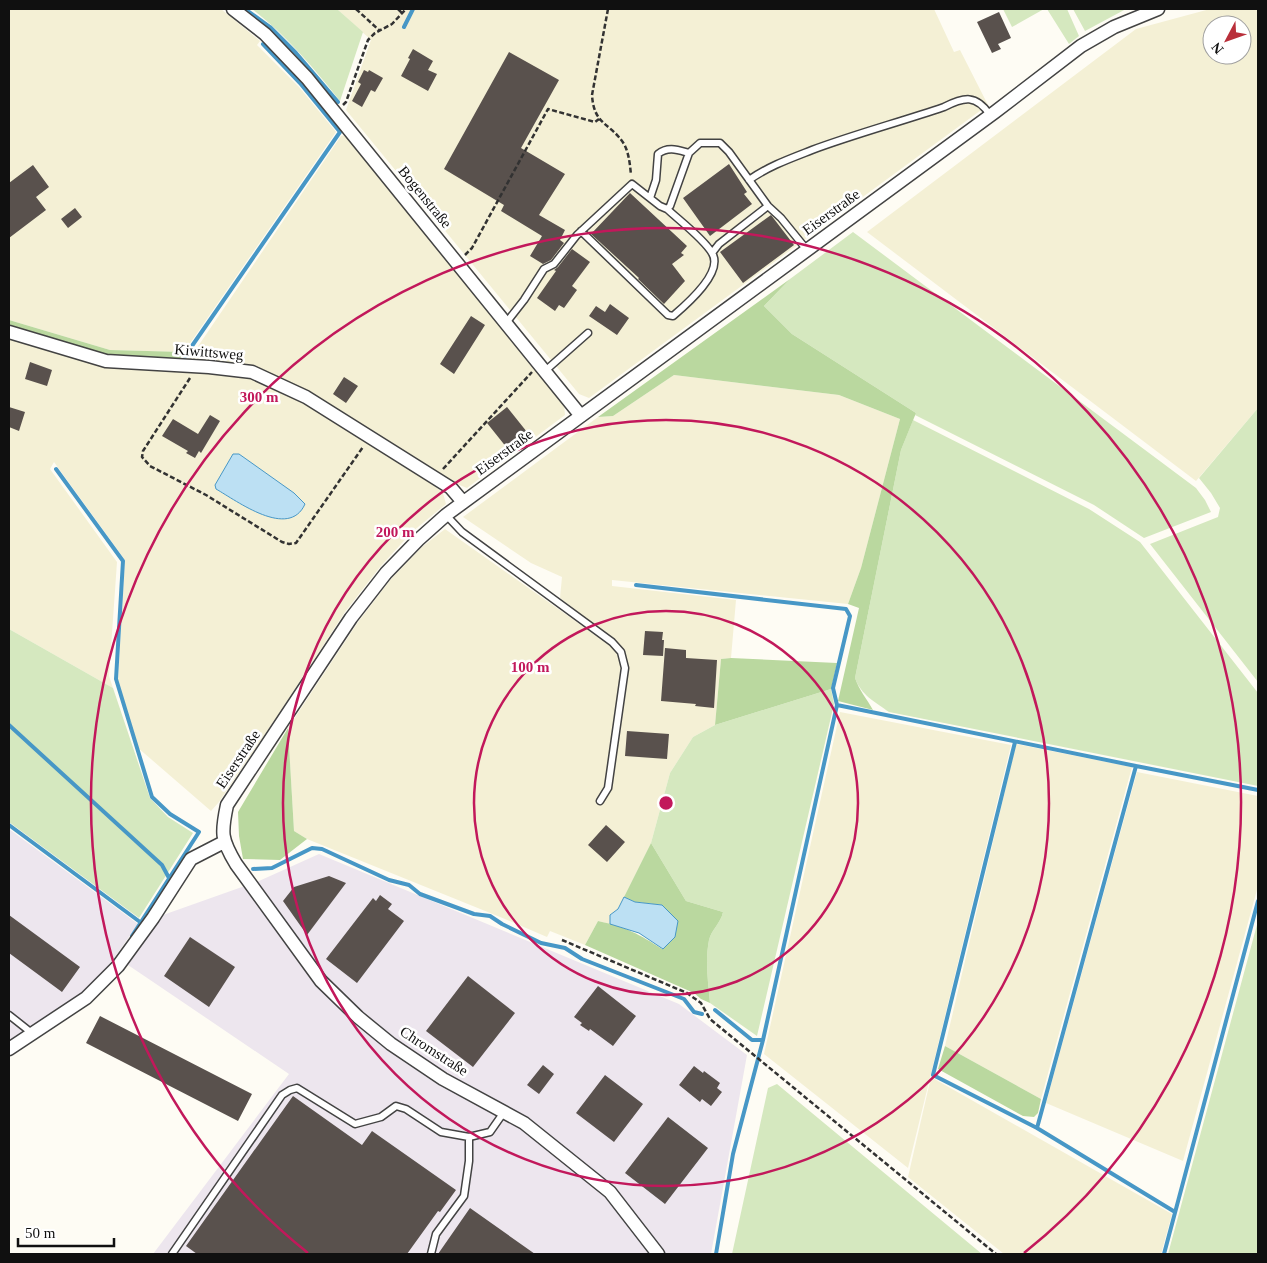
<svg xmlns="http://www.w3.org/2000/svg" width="1267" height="1263" font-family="'Times New Roman',serif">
<rect width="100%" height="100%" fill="#fefcf4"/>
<path fill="#ede6ee" d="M 9,829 L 138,924 L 108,967 L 79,996 L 9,1041 Z
M 319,854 L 679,1004 L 747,1055 L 711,1254 L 153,1254 L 289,1074 L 128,965 L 163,915 L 259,881 Z"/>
<path fill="#f4f0d5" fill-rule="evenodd" d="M 9,9 L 221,9 L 260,41 L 257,45 L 299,87 L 336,132 L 184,352 L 110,350 L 9,320 Z
M 337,9 L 934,9 L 954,52 L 960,50 L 988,105 L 589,398 L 579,394 L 346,110 L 371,40 Z
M 1210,9 L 1258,9 L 1258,408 L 1196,481 L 867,232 L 1136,29 ZM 1212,25 L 1242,25 L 1242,55 L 1212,55 Z
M 346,135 L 564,404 L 565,415 L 467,488 L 457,484 L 310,392 L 254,368 L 188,361 L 341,136 Z
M 9,338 L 95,364 L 211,372 L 251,378 L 304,400 L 420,474 L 443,493 L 446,504 L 412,532 L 380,567 L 345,612 L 274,721 L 219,802 L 211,811 L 137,747 L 118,680 L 125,560 L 54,462 L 50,469 L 117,562 L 109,676 L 113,688 L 9,629 Z
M 674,375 L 839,395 L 900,419 L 861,568 L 848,604 L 612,580 L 612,586 L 736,600 L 731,658 L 721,659 L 715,725 L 693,737 L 670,773 L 651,843 L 618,909 L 610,915 L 610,924 L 598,921 L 585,945 L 550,931 L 547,937 L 505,919 L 307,839 L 294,831 L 288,728 L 358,622 L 391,579 L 422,547 L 445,529 L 605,642 L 609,636 L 560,598 L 562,577 L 531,563 L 463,517 L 598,417 L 613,416 Z
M 840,712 L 1011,745 L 908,1168 L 764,1054 Z
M 1016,744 L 1132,767 L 1041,1099 L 945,1046 Z
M 1137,772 L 1258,796 L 1258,886 L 1183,1161 L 1046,1103 Z
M 931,1077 L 1172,1214 L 1161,1254 L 1004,1254 L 908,1177 Z"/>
<path fill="#d5e8bf" d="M 252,9 L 337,9 L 363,32 L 340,101 C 313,67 286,35 252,9 Z
M 1003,9 L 1044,9 L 1012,27 Z
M 1047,9 L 1067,9 L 1079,36 L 1069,44 Z
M 1073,9 L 1126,9 L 1085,31 Z
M 853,232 L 1196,488 L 1205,500 L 1211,512 L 1144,538 L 1094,505 L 915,415 L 916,413 L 792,334 L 764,306 L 790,279 Z
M 1258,408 L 1258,682 L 1150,544 L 1218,517 L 1220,508 L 1211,493 L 1199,478 Z
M 913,420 L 1089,509 L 1140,542 L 1258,693 L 1258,786 L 889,712 C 875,702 861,695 855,678 L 901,450 Z
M 9,629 L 113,688 L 150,798 L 168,817 L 193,833 L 139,918 L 9,822 Z
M 831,689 L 834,704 L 757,1036 L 710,1003 C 708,982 705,960 709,940 C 711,930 721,923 723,912 L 686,901 L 651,843 L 670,773 L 693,737 L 715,725 Z
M 1258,921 L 1258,1254 L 1168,1254 Z
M 777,1084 L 982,1254 L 732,1254 L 768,1088 Z"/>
<path fill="#bad89f" d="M 790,279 L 764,306 L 792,334 L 916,413 L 901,450 L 855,678 C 859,690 867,699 873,710 L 838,701 L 859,608 L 848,604 L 861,568 L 900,419 L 839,395 L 674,375 L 613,416 L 598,417 Z
M 9,320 L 110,350 L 184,352 L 178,362 L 107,358 L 9,329 Z
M 731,658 L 837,663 L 831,689 L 715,725 L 721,659 Z
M 288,728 L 294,831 L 307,839 L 280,860 L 243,859 L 239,836 L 238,812 Z
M 651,843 L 686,901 L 723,912 C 721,923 711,930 709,940 C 705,960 708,982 710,1003 L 701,999 L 694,993 L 585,945 L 598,921 C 626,927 639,934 662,949 L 662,905 L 635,902 L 624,897 Z
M 945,1046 L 1041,1099 L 1038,1113 L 1034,1117 L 1023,1116 L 938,1069 Z"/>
<path fill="#bce0f3" stroke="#4797c6" d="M 233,454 L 239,454 L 294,493 L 305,504 C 289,540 237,501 216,489 L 215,485 Z
M 624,897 L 635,902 L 662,905 L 678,921 L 675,937 L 663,949 L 639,933 L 610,924 L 610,915 L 618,909 Z"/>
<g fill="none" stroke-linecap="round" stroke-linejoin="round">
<path stroke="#4797c6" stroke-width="4" d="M 245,9 L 270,27 L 296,53 L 338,102
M 404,27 L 413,9
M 185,356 L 340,132 L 300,83 L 263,44
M 56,469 L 123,561 L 116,679 L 152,797 L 170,814 L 199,832 L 132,936
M 636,585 L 846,609 L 850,616 L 833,688 L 837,705 L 763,1040 L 733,1154 L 716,1254
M 837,705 L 1136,766 L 1037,1128
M 9,725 L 162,865 L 169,878
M 1015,742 L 933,1075 L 1037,1128 L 1175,1212
M 1136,766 L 1258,790
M 9,825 L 140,922
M 253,869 L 272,868 L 312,848 L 322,849 L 389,880 L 409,885 L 420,894 L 474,914 L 490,916 L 502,924 L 541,943 L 565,948 L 582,959 L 684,999 L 694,1012 L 702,1014
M 715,1010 L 752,1040 L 763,1040
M 1164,1254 L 1258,901"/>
</g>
<path fill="#59514d" d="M 999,12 L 1011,38 L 998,44 L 1001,49 L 992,53 L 977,22 Z
M 413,49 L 433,61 L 428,70 L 437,74 L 428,91 L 401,76 L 410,59 L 408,58 Z
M 509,52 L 559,80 L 521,148 L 565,174 L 539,215 L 565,230 L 560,240 L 564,243 L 551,260 L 543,264 L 530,256 L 542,236 L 501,211 L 504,205 L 444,169 Z
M 364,70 L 368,72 L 369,70 L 383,78 L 375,92 L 371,90 L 362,107 L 352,101 L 361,84 L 358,82 Z
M 729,164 L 747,192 L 744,194 L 752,204 L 710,236 L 683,198 Z
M 33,165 L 49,187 L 36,197 L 46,210 L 9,238 L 9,183 Z
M 630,193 L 687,246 L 681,253 L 684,255 L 672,264 L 685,281 L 664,304 L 638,279 L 639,278 L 591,234 Z
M 75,208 L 82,217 L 68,228 L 61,219 Z
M 771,215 L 794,245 L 743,283 L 720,252 Z
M 572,249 L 590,262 L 572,286 L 577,290 L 564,308 L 559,305 L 555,311 L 537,298 L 556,271 L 554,270 L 558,267 Z
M 610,304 L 629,318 L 617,335 L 589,316 L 596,306 L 605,312 Z
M 471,316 L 485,325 L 454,374 L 440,364 Z
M 30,362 L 52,370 L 47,386 L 25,379 Z
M 344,377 L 358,386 L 346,403 L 333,394 Z
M 9,407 L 25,412 L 19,431 L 9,427 Z
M 507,407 L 531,437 L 511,453 L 487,423 Z
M 210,415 L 220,421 L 201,453 L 199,451 L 195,458 L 186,453 L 188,451 L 162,436 L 173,419 L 198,434 Z
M 645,631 L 663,632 L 662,640 L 664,640 L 663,656 L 643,655 Z
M 665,648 L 686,650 L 686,658 L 717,660 L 714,708 L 695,706 L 696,704 L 661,701 Z
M 627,731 L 669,734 L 667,759 L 625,756 Z
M 606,825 L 625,842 L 607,862 L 588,845 Z
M 329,876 L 346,883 L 307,935 L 283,901 L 294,887 Z
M 380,895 L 392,904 L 388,909 L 404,921 L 357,983 L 326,959 L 373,898 L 376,901 Z
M 9,915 L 80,967 L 62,992 L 9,953 Z
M 190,937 L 235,967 L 209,1007 L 164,976 Z
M 468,976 L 515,1013 L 473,1067 L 426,1031 Z
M 598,986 L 636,1016 L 613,1046 L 590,1029 L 589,1031 L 580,1025 L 582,1023 L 574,1017 Z
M 100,1016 L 252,1094 L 238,1121 L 86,1043 Z
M 543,1065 L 554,1074 L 539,1094 L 527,1085 Z
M 694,1066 L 703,1073 L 704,1071 L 720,1083 L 717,1088 L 722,1092 L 711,1106 L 702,1099 L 700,1102 L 679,1085 Z
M 605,1075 L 643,1104 L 614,1142 L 576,1113 Z
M 293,1096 L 362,1145 L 372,1131 L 456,1190 L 440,1212 L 438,1211 L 407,1254 L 197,1254 L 186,1246 Z
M 668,1117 L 708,1148 L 665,1204 L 625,1173 Z
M 470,1208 L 535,1254 L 438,1254 Z"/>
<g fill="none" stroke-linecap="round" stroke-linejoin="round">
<defs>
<path id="service" d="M 749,180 C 769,166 789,159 812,150 C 855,134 900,122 944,107 C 964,97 976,94 990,115
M 650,198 L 656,180 L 658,154 C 668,146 678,150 689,153
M 581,231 L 668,315 L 673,316 C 687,304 724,272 712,253 C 704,239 679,220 667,209
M 712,253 L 719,244 L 768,206
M 506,323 L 524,300 L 544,269 L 554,264 L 577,235 L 632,184 L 660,206 L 667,209 L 670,206 L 689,153 L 700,143 L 720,143 L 729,152 L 768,206 L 781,218 L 807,250
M 545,371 L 588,333
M 446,515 L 462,532 L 612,642 L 621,652 L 625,668 L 608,788 L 600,801
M 9,1015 L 33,1034
M 172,1254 L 282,1095 L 290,1090 L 297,1088 L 355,1124 L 381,1117 L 396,1106 L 406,1109 L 441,1132 L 469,1137 L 490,1132 L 504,1112
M 431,1254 L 436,1234 L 464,1196 L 469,1161 L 469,1137"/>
<path id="minor" d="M 233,9 L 265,34 L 307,78 L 581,416
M 9,332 L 106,361 L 209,367 L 252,372 L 306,397 L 451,488 L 463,502
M 9,1049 L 86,998 L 118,966 L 153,918 L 191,859 L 224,842
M 658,1254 L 610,1192 L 524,1123 L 443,1079 L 391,1044 L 358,1017 L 321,981 L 236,864 C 221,839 221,833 227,805 L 351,618 L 386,573 L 418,540 L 446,515 L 995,112 L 1081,46 L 1114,27 L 1158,9"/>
</defs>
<use href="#service" stroke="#434343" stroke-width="9"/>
<use href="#minor" stroke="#434343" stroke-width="15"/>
<path stroke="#323232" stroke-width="2.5" stroke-dasharray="5 2.5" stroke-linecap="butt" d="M 356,9 L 380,31
M 398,9 L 402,13
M 608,9 L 592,95 C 594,126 610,122 624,144 C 629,153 630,165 631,175
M 343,105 L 346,102 L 368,40 L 375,33 L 392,24 L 406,9
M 465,255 L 472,248 L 548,109 L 595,122 L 599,119
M 190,378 L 143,451 L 142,457 L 150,466 L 206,495 L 282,542 L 289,544 L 296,543 L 363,447
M 443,469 L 532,372
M 562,940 L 687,993 L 701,1003 L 710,1019 L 996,1254"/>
<use href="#service" stroke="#fff" stroke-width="6"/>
<use href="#minor" stroke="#fff" stroke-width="12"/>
</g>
<g fill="none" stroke="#c2185b" stroke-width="2.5">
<circle cx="666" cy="803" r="192"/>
<circle cx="666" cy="803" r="383"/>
<path d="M308 1253A575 575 0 1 1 1024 1253"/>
</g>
<g text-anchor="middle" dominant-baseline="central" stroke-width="5" stroke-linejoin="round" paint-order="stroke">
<g font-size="15" fill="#101010" stroke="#fff">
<text transform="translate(425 197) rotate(51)">Bogenstraße</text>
<text transform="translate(831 212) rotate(-36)">Eiserstraße</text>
<text transform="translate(209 352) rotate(5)">Kiwittsweg</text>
<text transform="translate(504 452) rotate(-36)">Eiserstraße</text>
<text transform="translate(238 759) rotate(-56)">Eiserstraße</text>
<text transform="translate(434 1051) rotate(33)">Chromstraße</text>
</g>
</g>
<circle cx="666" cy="803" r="8" fill="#c2185b" stroke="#fff" stroke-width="2.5"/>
<g font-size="15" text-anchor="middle" font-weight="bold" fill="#c2185b" stroke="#fff" stroke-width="5" stroke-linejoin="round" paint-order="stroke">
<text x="259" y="402">300 m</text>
<text x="395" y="537">200 m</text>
<text x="530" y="672">100 m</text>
</g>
<rect width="1267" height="1263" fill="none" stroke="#101010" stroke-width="20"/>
<g transform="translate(1227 40) rotate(229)"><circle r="24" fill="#ffffff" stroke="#9f9f9f"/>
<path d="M0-4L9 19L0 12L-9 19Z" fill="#b92f3a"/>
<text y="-8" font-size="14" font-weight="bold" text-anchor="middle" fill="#101010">N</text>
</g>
<path d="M18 1238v8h96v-8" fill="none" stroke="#101010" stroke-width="2.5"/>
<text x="25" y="1238" font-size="15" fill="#101010" stroke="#ffffff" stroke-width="4" paint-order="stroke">50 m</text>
</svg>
